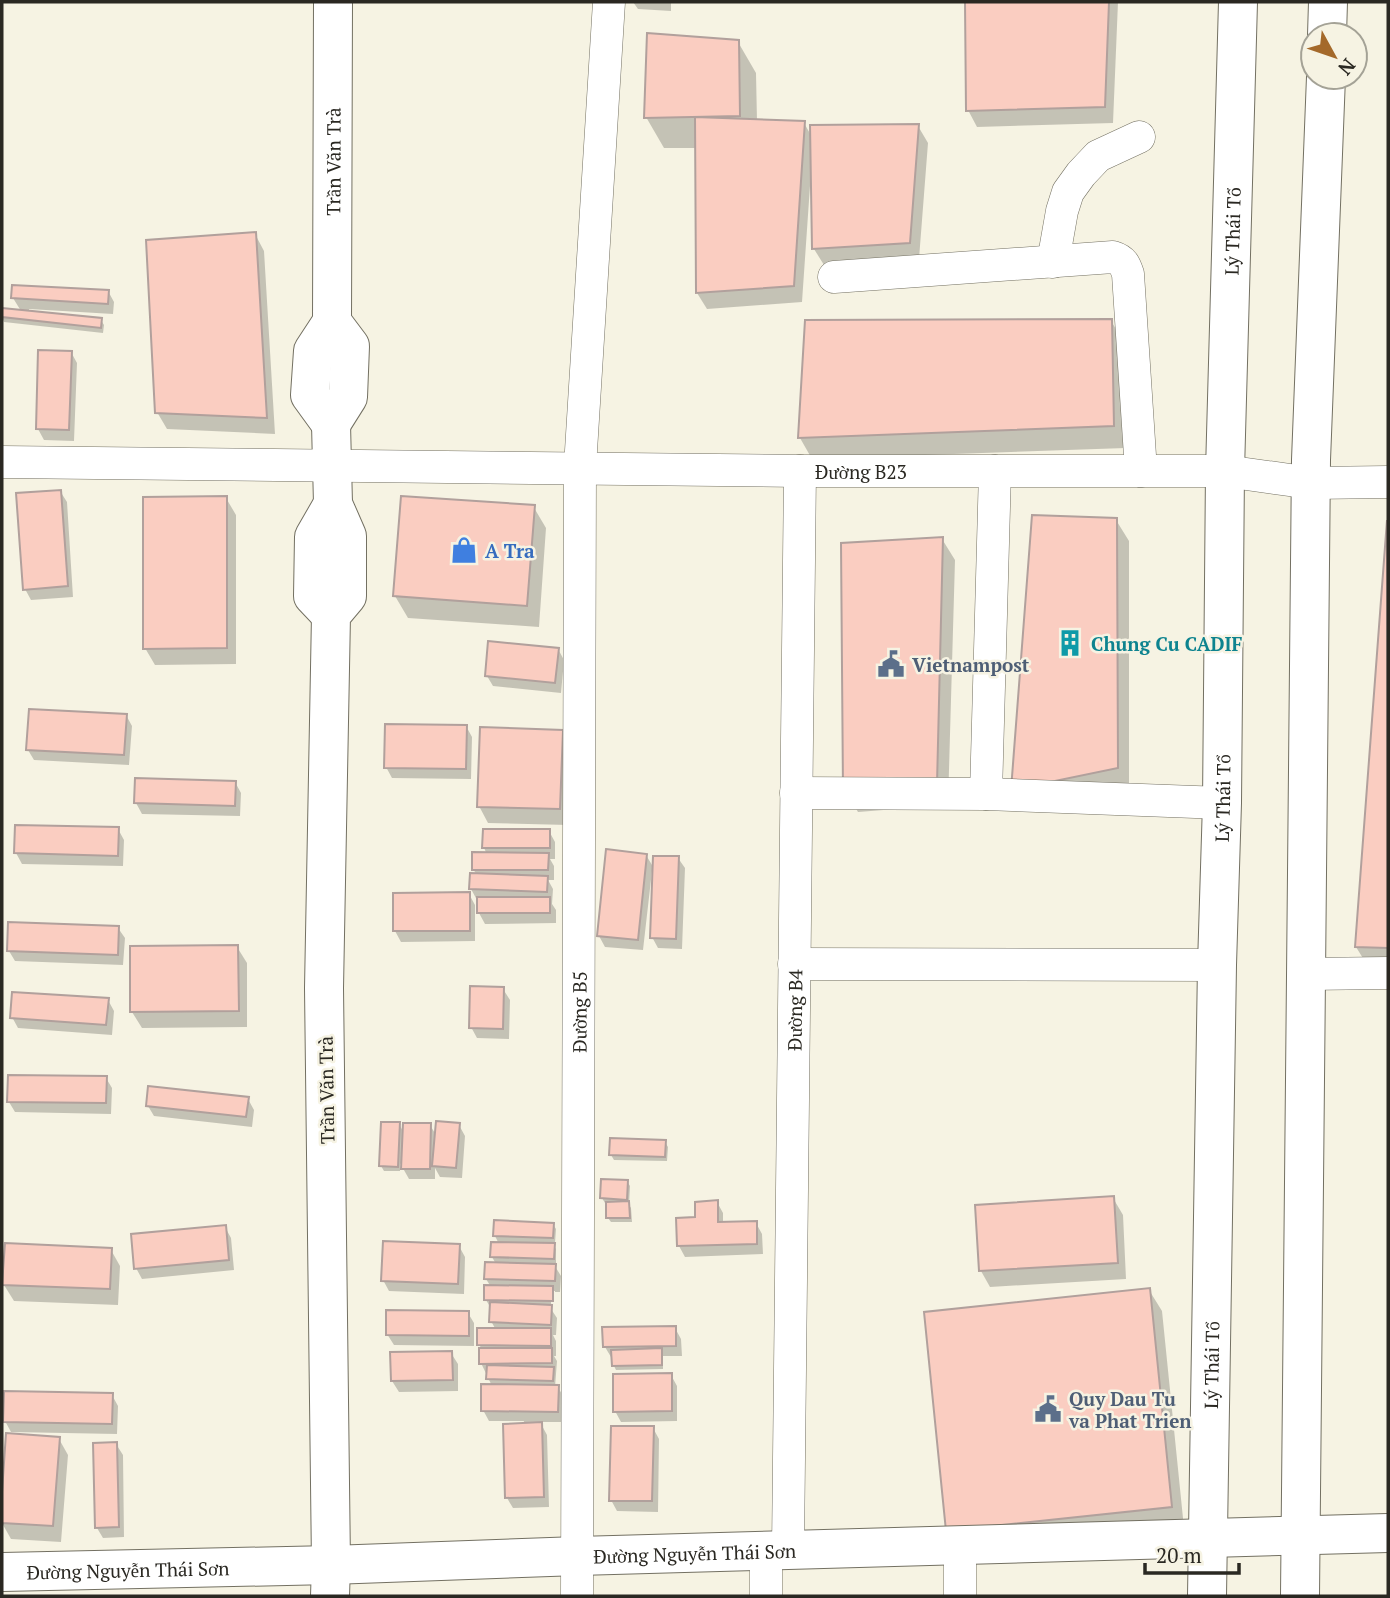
<svg xmlns="http://www.w3.org/2000/svg" width="1390" height="1598" font-family="'PT Serif',serif">
<rect width="100%" height="100%" fill="#f6f3e3"/>
<path fill="#0003" d="M 633,2 L 671,2 L 671,11 L 638,9 Z
M 966,2 L 1118,2 L 1113,123 L 977,127 L 968,110 Z
M 738,42 L 756,73 L 757,121 L 804,123 L 812,137 L 918,126 L 928,143 L 919,259 L 824,265 L 814,249 L 813,186 L 810,186 L 802,302 L 707,309 L 697,293 L 697,148 L 664,148 L 646,117 Z
M 255,234 L 264,251 L 275,434 L 167,429 L 157,412 Z
M 108,291 L 114,302 L 113,314 L 29,309 L 29,312 L 101,320 L 104,325 L 103,333 L 4,322 L 2,317 L 3,310 L 21,311 L 13,298 Z
M 1111,321 L 1124,342 L 1126,448 L 812,459 L 800,438 Z
M 71,352 L 77,363 L 74,441 L 44,440 L 38,429 Z
M 60,491 L 67,502 L 73,597 L 31,600 L 25,589 Z
M 226,498 L 236,515 L 236,664 L 155,665 L 145,648 Z
M 533,506 L 546,528 L 539,627 L 408,618 L 395,596 Z
M 1116,520 L 1129,541 L 1129,789 L 1025,811 L 1013,790 Z
M 1388,529 L 1388,969 L 1369,968 L 1356,947 Z
M 942,539 L 955,560 L 948,805 L 858,812 L 845,790 Z
M 558,649 L 564,660 L 561,693 L 493,686 L 487,676 Z
M 126,715 L 132,726 L 129,765 L 34,760 L 28,750 Z
M 466,726 L 472,737 L 471,779 L 392,778 L 386,767 Z
M 562,731 L 571,748 L 568,825 L 488,823 L 479,806 Z
M 235,782 L 241,793 L 240,816 L 142,814 L 136,803 Z
M 118,829 L 124,840 L 123,866 L 22,864 L 16,853 Z
M 485,830 L 549,831 L 555,842 L 555,859 L 550,859 L 554,866 L 554,880 L 548,880 L 553,889 L 552,904 L 556,910 L 556,923 L 485,924 L 479,913 L 477,900 L 471,889 L 477,875 L 473,869 L 487,854 L 484,848 Z
M 646,855 L 655,870 L 678,858 L 685,868 L 682,949 L 658,948 L 652,937 L 655,872 L 652,871 L 643,950 L 605,947 L 599,936 Z
M 469,894 L 475,905 L 475,941 L 401,942 L 395,931 Z
M 118,928 L 125,938 L 123,965 L 15,961 L 9,951 Z
M 237,947 L 247,963 L 247,1027 L 142,1028 L 132,1012 Z
M 503,989 L 510,1000 L 509,1039 L 477,1038 L 471,1027 Z
M 108,1000 L 114,1011 L 112,1035 L 18,1028 L 12,1017 Z
M 106,1078 L 112,1088 L 111,1114 L 15,1112 L 9,1102 Z
M 248,1099 L 254,1110 L 252,1127 L 154,1116 L 148,1106 Z
M 399,1124 L 404,1133 L 430,1125 L 436,1135 L 459,1125 L 465,1136 L 462,1178 L 440,1177 L 435,1168 L 435,1179 L 409,1179 L 400,1163 L 400,1171 L 384,1171 L 381,1166 Z
M 665,1142 L 668,1147 L 667,1161 L 614,1160 L 611,1155 Z
M 627,1181 L 630,1186 L 629,1205 L 631,1208 L 632,1222 L 611,1222 L 608,1218 L 607,1203 L 605,1203 L 602,1198 Z
M 1113,1198 L 1123,1215 L 1126,1279 L 990,1287 L 981,1271 Z
M 717,1202 L 723,1213 L 723,1224 L 756,1223 L 762,1234 L 763,1254 L 685,1257 L 679,1246 L 697,1219 Z
M 553,1224 L 556,1229 L 555,1243 L 552,1242 L 556,1249 L 556,1263 L 553,1263 L 561,1276 L 560,1292 L 555,1292 L 555,1305 L 555,1291 L 551,1291 L 551,1309 L 557,1318 L 556,1335 L 553,1335 L 556,1341 L 556,1356 L 554,1356 L 557,1361 L 555,1387 L 558,1387 L 564,1398 L 563,1422 L 540,1422 L 547,1435 L 549,1507 L 513,1508 L 507,1498 L 524,1421 L 489,1421 L 483,1410 L 492,1386 L 481,1363 L 481,1348 L 479,1344 L 496,1330 L 491,1321 L 492,1305 L 489,1305 L 486,1300 L 491,1287 L 486,1279 L 496,1264 L 492,1257 L 499,1244 L 495,1236 Z
M 225,1227 L 231,1238 L 234,1270 L 142,1279 L 136,1268 Z
M 459,1246 L 465,1257 L 464,1294 L 389,1291 L 383,1280 Z
M 111,1250 L 120,1266 L 118,1305 L 14,1301 L 4,1285 Z
M 1149,1290 L 1162,1311 L 1184,1528 L 948,1530 Z
M 468,1313 L 474,1323 L 474,1346 L 394,1345 L 387,1334 Z
M 675,1328 L 681,1339 L 682,1356 L 663,1356 L 663,1369 L 616,1370 L 614,1366 L 613,1357 L 611,1357 L 605,1347 Z
M 451,1353 L 458,1364 L 458,1391 L 399,1392 L 392,1381 Z
M 671,1375 L 677,1386 L 677,1421 L 621,1422 L 615,1411 Z
M 112,1395 L 118,1406 L 117,1434 L 11,1432 L 5,1421 Z
M 653,1428 L 659,1439 L 658,1512 L 617,1511 L 611,1500 Z
M 8,1435 L 59,1439 L 68,1455 L 61,1542 L 11,1539 L 2,1523 Z
M 116,1444 L 123,1455 L 124,1537 L 103,1538 L 97,1528 Z"/>
<path fill="#facdc1" stroke="#b1a09c" stroke-width="2" d="M 965,2 L 1109,2 L 1105,107 L 966,111 Z
M 647,33 L 739,40 L 740,116 L 644,118 Z
M 695,117 L 805,121 L 794,286 L 696,293 Z
M 919,124 L 910,243 L 812,249 L 810,125 Z
M 256,232 L 267,418 L 155,413 L 146,240 Z
M 12,285 L 109,290 L 108,304 L 11,298 Z
M 2,308 L 102,318 L 101,328 L 2,317 Z
M 1112,319 L 1114,426 L 798,438 L 805,320 Z
M 38,350 L 72,351 L 69,430 L 36,429 Z
M 61,490 L 68,586 L 23,590 L 16,493 Z
M 227,496 L 227,648 L 143,649 L 143,497 Z
M 401,496 L 535,505 L 527,606 L 393,596 Z
M 1032,515 L 1117,518 L 1118,768 L 1011,790 Z
M 1387,520 L 1388,948 L 1355,947 Z
M 943,537 L 937,784 L 843,791 L 841,543 Z
M 488,641 L 559,648 L 555,683 L 485,676 Z
M 29,709 L 127,714 L 124,755 L 26,750 Z
M 385,724 L 467,725 L 466,769 L 384,768 Z
M 480,727 L 563,730 L 560,809 L 477,807 Z
M 135,778 L 236,781 L 235,806 L 134,803 Z
M 15,825 L 119,827 L 118,856 L 14,853 Z
M 483,829 L 550,829 L 550,848 L 482,848 Z
M 606,849 L 647,854 L 638,940 L 597,936 Z
M 472,852 L 549,853 L 548,870 L 472,870 Z
M 653,856 L 679,856 L 676,939 L 650,938 Z
M 470,873 L 548,876 L 547,892 L 469,889 Z
M 470,892 L 470,931 L 393,931 L 393,893 Z
M 477,897 L 550,897 L 550,913 L 477,913 Z
M 8,922 L 119,926 L 118,955 L 7,951 Z
M 238,945 L 239,1011 L 130,1012 L 130,946 Z
M 470,986 L 504,987 L 503,1029 L 469,1028 Z
M 12,992 L 109,998 L 106,1025 L 10,1018 Z
M 8,1075 L 107,1076 L 106,1103 L 7,1102 Z
M 148,1086 L 249,1097 L 246,1117 L 146,1106 Z
M 436,1121 L 460,1123 L 456,1168 L 432,1166 Z
M 381,1122 L 400,1122 L 398,1167 L 379,1166 Z
M 403,1123 L 431,1123 L 430,1169 L 401,1169 Z
M 610,1138 L 666,1140 L 665,1157 L 609,1155 Z
M 601,1179 L 628,1180 L 627,1200 L 600,1198 Z
M 1114,1196 L 1118,1263 L 979,1271 L 975,1205 Z
M 718,1200 L 718,1222 L 757,1221 L 757,1244 L 677,1246 L 676,1218 L 695,1217 L 695,1202 Z
M 629,1201 L 630,1218 L 606,1218 L 606,1202 Z
M 494,1220 L 554,1223 L 553,1238 L 493,1236 Z
M 226,1225 L 229,1260 L 134,1269 L 131,1234 Z
M 383,1241 L 460,1244 L 458,1284 L 381,1281 Z
M 491,1242 L 555,1243 L 554,1259 L 490,1257 Z
M 5,1243 L 112,1248 L 110,1289 L 2,1285 Z
M 485,1262 L 556,1264 L 555,1281 L 484,1279 Z
M 484,1285 L 553,1286 L 553,1301 L 484,1300 Z
M 1150,1288 L 1172,1507 L 946,1531 L 924,1312 Z
M 490,1302 L 552,1305 L 551,1325 L 489,1322 Z
M 386,1310 L 469,1311 L 469,1336 L 386,1335 Z
M 676,1326 L 676,1346 L 603,1347 L 602,1327 Z
M 477,1328 L 551,1328 L 551,1346 L 477,1345 Z
M 479,1348 L 552,1348 L 552,1363 L 479,1364 Z
M 662,1348 L 662,1365 L 612,1366 L 611,1350 Z
M 452,1351 L 453,1380 L 391,1381 L 390,1352 Z
M 487,1365 L 554,1367 L 553,1381 L 486,1379 Z
M 672,1373 L 672,1411 L 613,1412 L 613,1374 Z
M 481,1384 L 559,1385 L 558,1412 L 481,1411 Z
M 4,1391 L 113,1393 L 112,1424 L 3,1422 Z
M 542,1422 L 544,1497 L 505,1498 L 503,1424 Z
M 611,1426 L 654,1426 L 652,1501 L 609,1501 Z
M 6,1433 L 60,1437 L 53,1526 L 2,1523 L 2,1492 Z
M 117,1442 L 119,1527 L 95,1528 L 93,1443 Z"/>
<g fill="none" stroke-linecap="round" stroke-linejoin="round">
<defs>
<g id="minor">
<path d="M 1053,262 L 1062,211 L 1068,192 L 1081,174 L 1098,156 L 1139,137"/>
<path d="M 834,277 L 1113,257 C 1123,260 1125,265 1128,274 L 1141,471"/>
<path id="s1" d="M 2,462 L 800,471 L 1225,471 L 1311,483 L 1388,482"/>
<path d="M 796,793 L 986,794 L 1222,803"/>
<path d="M 986,794 L 995,471"/>
<path d="M 794,964 L 1217,965"/>
<path d="M 1306,974 L 1388,973"/>
<path id="s2" d="M 788,1549 L 800,471"/>
<path d="M 766,1551 L 766,1596"/>
<path id="s3" d="M 577,1596 L 580,467 L 609,2"/>
<path d="M 960,1596 L 960,1545"/>
</g>
<g id="tertiary">
<path d="M 1327,35 L 1328,2"/>
<path id="s4" d="M 331,424 L 310,395 L 313,351 L 332,322 L 333,2"/>
<path d="M 331,424 L 348,397 L 350,346 L 332,322"/>
<path d="M 331,615 L 313,596 L 314,537 L 333,504"/>
<path id="s5" d="M 2,1572 L 331,1565 L 578,1556 L 1388,1533"/>
<path d="M 330,1596 L 331,1565 L 324,988 L 331,615 L 347,596 L 347,536 L 333,504 L 331,424"/>
<path id="s6" d="M 1207,1596 L 1217,965 L 1222,803 L 1225,471 L 1238,2"/>
<path d="M 1300,1596 L 1311,460 L 1326,77"/>
</g>
</defs>
<use href="#minor" stroke="#737062" stroke-width="33"/>
<use href="#tertiary" stroke="#737062" stroke-width="40"/>
<use href="#minor" stroke="#fff" stroke-width="32"/>
<use href="#tertiary" stroke="#fff" stroke-width="38"/>
</g>
<defs>
<symbol id="shop-bare" viewBox="-9 -9 18 18"><path d="M-5-2.5h2.3a2.7 3.5 0 0 1 5.4 0H5L5.5 6h-11ZM-1.5-2.5h3a1.5 2.3 0 0 0-3 0Z" fill="#3f7fe0" stroke="#f6f3e3" stroke-width="2.5" paint-order="stroke"/></symbol>
<symbol id="building-bare" viewBox="-9 -9 18 18"><path d="M-4-6H4V6H1V3H-1V6H-4ZM-2.5-4.3h1.7v1.8h-1.7ZM.8-4.3h1.7v1.8H.8ZM-2.5-1h1.7V.8h-1.7ZM.8-1h1.7V.8H.8Z" fill="#0f9aa8" stroke="#f6f3e3" stroke-width="2.5" paint-order="stroke"/></symbol>
<symbol id="civic-bare" viewBox="-9 -9 18 18"><path d="M-.6-6.5H3V-4.5H.6V-3L4-1V1h2V6H-6V1h2V-1L-.6-3ZM-1.2 2.5V6h2.4V2.5Z" fill="#5c6f8a" stroke="#f6f3e3" stroke-width="2.5" paint-order="stroke"/></symbol>
</defs>
<g fill-rule="evenodd">
<use href="#shop-bare" x="445" y="531" width="38" height="38"/>
<use href="#building-bare" x="1051" y="624" width="38" height="38"/>
<use href="#civic-bare" x="872" y="645" width="38" height="38"/>
<use href="#civic-bare" x="1029" y="1390" width="38" height="38"/>
</g>
<g text-anchor="middle" dominant-baseline="central" stroke-width="5" stroke-linejoin="round" paint-order="stroke">
<g font-size="19" fill="#2a2822" stroke="#f6f3e3">
<text stroke="none"><textPath href="#s4" startOffset="275">Trần Văn Trà</textPath></text>
<text stroke="none"><textPath href="#s6" startOffset="1365">Lý Thái Tổ</textPath></text>
<text stroke="none"><textPath href="#s1" startOffset="859">Đường B23</textPath></text>
<text stroke="none"><textPath href="#s6" startOffset="798">Lý Thái Tổ</textPath></text>
<text stroke="none"><textPath href="#s2" startOffset="539">Đường B4</textPath></text>
<text stroke="none"><textPath href="#s3" startOffset="584">Đường B5</textPath></text>
<text transform="translate(326 1090) rotate(-91)">Trần Văn Trà</text>
<text stroke="none"><textPath href="#s6" startOffset="231">Lý Thái Tổ</textPath></text>
<text stroke="none"><textPath href="#s5" startOffset="693">Đường Nguyễn Thái Sơn</textPath></text>
<text stroke="none"><textPath href="#s5" startOffset="126">Đường Nguyễn Thái Sơn</textPath></text>
</g>
<g font-size="19" font-weight="bold" fill="#366cbe" stroke="#f6f3e3" text-anchor="start">
<text x="485" y="550">A Tra</text>
</g>
<g font-size="19" font-weight="bold" fill="#0d838f" stroke="#f6f3e3" text-anchor="start">
<text x="1091" y="643">Chung Cu CADIF</text>
</g>
<g font-size="19" font-weight="bold" fill="#4e5e75" stroke="#f6f3e3" text-anchor="start">
<text x="912" y="664">Vietnampost</text>
<text x="1069" y="1398">Quy Dau Tu<tspan x="1069" dy="22">va Phat Trien</tspan></text>
</g>
</g>
<rect width="1390" height="1598" fill="none" stroke="#2a2822" stroke-width="7"/>
<g transform="translate(1334 56) rotate(130)"><circle r="33" fill="#f6f3e3" stroke="#a4a296" stroke-width="2"/>
<path d="M0-5L12 26L0 18L-12 26Z" fill="#a4692a"/>
<text y="-10" font-size="19" font-weight="bold" text-anchor="middle" fill="#2a2822">N</text>
</g>
<path d="M1145 1563v10h94v-10" fill="none" stroke="#2a2822" stroke-width="3.5"/>
<text x="1156" y="1563" font-size="21" fill="#2a2822" stroke="#f6f3e3" stroke-width="5" paint-order="stroke">20 m</text>
</svg>
